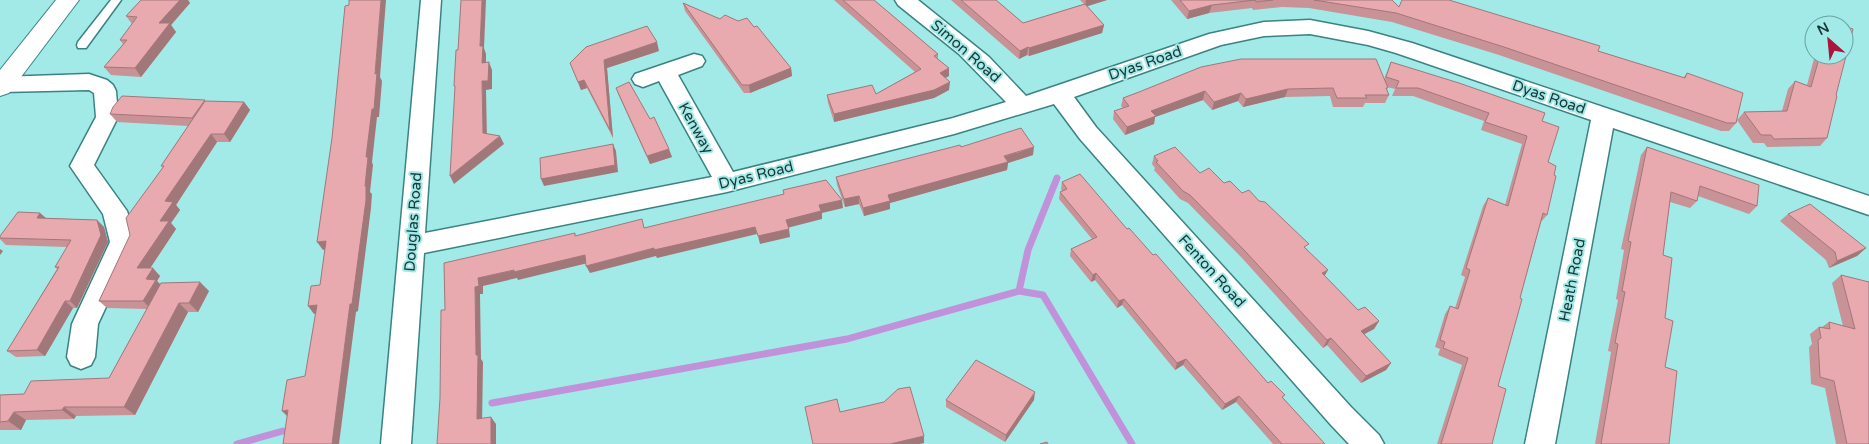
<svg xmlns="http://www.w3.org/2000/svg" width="1869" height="444" font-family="'Varela Round',sans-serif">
<rect width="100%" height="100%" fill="#a1eae8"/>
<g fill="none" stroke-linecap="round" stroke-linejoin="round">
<path stroke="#c192d9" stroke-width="7" d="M 1019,291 L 1043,295 L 1132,444
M 492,403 L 847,339 L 1019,291 L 1028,250 L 1057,178
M 237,444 L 283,431"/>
<defs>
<path id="lane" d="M 111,0 L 121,0 L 86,48 L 78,48 L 77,45 L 78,42 Z"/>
<path id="street" d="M 421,0 L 441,0 L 425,233 L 712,177 L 659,81 L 643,87 L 635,84 L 632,79 L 635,74 L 694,54 L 702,56 L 705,61 L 702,66 L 678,75 L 733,172 L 953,118 L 1006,102 L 959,54 L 898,5 L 895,0 L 918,0 L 989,57 L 1026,96 L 1209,34 L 1264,22 L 1310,20 L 1368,31 L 1412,43 L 1869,196 L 1869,215 L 1613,128 L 1555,444 L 1525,444 L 1591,120 L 1396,53 L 1368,45 L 1310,34 L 1264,36 L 1221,45 L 1074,97 L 1096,127 L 1351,407 L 1379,435 L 1384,444 L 1349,444 L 1331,425 L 1080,139 L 1054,104 L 954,134 L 727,192 L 424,253 L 411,444 L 381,444 Z
M 89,74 L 107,80 L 113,85 L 116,91 L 118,117 L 94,165 L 127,211 L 136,242 L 98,324 L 95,357 L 91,365 L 81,369 L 71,365 L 67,357 L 72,324 L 110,242 L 103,214 L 70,166 L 96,117 L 94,93 L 89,90 L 2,92 L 0,91 L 0,77 Z"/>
<path id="secondary" d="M 56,0 L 79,0 L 9,93 L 0,96 L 0,70 Z"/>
</defs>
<use href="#lane" stroke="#3a8382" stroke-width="3"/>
<use href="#street" stroke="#3a8382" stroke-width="3"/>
<use href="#secondary" stroke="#3a8382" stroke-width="2"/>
<use href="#lane" fill="#fff" fill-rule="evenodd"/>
<use href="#street" fill="#fff" fill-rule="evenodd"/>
<use href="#secondary" fill="#fff" fill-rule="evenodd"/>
</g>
<path fill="#c89296" d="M 141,0 L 188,0 L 190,3 L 171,25 L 176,32 L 141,77 L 111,75 L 104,67 L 123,44 L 120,40 L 132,24 L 126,16 Z
M 834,0 L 874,0 L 938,54 L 938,59 L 949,76 L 945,78 L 949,90 L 934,98 L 834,122 L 828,103 L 827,95 L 876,94 L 915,72 Z
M 951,0 L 996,0 L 1023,23 L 1084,4 L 1080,0 L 1107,0 L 1087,6 L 1104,25 L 1102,33 L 1029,56 L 1027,55 L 1019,59 Z
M 1171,0 L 1392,0 L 1399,7 L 1598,51 L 1683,78 L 1687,73 L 1737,120 L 1744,112 L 1782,111 L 1788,89 L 1795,81 L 1807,85 L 1815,55 L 1844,55 L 1827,138 L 1820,146 L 1767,147 L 1764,143 L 1753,143 L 1737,120 L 1736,123 L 1729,131 L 1721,131 L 1499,55 L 1392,22 L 1309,8 L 1282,7 L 1253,10 L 1252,8 L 1209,13 L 1187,19 Z
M 683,3 L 720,19 L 738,21 L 754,27 L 791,68 L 792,76 L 750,93 L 744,93 L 685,11 Z
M 659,51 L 607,68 L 613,138 L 587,88 L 581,90 L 570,63 Z
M 1391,62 L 1542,121 L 1548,162 L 1554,175 L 1547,215 L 1541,222 L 1520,298 L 1498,386 L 1492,444 L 1437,444 L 1462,365 L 1438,355 L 1440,349 L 1435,347 L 1445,314 L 1450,306 L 1455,308 L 1465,277 L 1461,275 L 1483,206 L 1488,198 L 1505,205 L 1522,144 L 1481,130 L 1484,121 L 1413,96 L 1392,96 L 1395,89 L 1387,87 L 1387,90 L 1389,95 L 1385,103 L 1365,103 L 1363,107 L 1333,107 L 1330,96 L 1285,97 L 1243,107 L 1238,101 L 1212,110 L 1203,100 L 1155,117 L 1154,124 L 1125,135 L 1113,119 L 1114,111 L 1123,108 L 1121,106 L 1123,98 L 1139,92 L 1384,79 Z
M 616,88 L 650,119 L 672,157 L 650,164 L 619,96 Z
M 207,101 L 244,102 L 250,110 L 230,142 L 217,142 L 176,205 L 180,210 L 171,223 L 176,229 L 150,268 L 160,276 L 157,281 L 160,284 L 209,291 L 198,312 L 188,312 L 135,415 L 76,416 L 74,419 L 26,420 L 21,430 L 0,430 L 0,395 L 24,394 L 109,378 L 147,309 L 107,308 L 99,301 L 163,167 L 161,166 L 188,126 L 117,122 L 110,114 Z
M 961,147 L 1033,155 L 1008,163 L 1007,170 L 890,203 L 890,209 L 864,216 L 859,204 L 845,207 L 837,185 L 836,177 Z
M 1647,147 L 1757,206 L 1749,214 L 1698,196 L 1697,201 L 1690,208 L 1670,202 L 1663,255 L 1665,318 L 1665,367 L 1669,444 L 1595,444 L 1611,352 L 1608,351 L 1618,300 L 1616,299 L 1624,250 L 1621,249 L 1641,155 Z
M 1154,156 L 1200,173 L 1224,183 L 1242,193 L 1307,249 L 1325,276 L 1358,310 L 1379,321 L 1374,329 L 1364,334 L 1391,363 L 1386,370 L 1361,383 L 1327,345 L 1323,348 L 1242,258 L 1188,203 L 1180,199 L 1154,170 L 1155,168 L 1152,164 Z
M 1062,182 L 1127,229 L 1153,255 L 1268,383 L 1283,398 L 1325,444 L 1273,444 L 1236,402 L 1222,410 L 1183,365 L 1175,370 L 1122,305 L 1117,308 L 1095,280 L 1091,282 L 1070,256 L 1071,249 L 1092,239 L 1059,199 L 1060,192 L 1062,191 L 1061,189 Z
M 40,213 L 46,218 L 97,220 L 104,227 L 108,242 L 77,308 L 73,308 L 45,356 L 16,357 L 7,351 L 57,269 L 55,267 L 67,247 L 6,245 L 0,239 L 0,236 Z
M 1788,214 L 1866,248 L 1857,256 L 1829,268 L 1826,260 L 1780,221 Z
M 1841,275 L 1869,282 L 1869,444 L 1836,444 L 1825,388 L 1811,384 L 1809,347 L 1812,344 L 1810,334 L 1819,327 L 1822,327 L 1829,322 L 1843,326 L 1832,283 Z
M 946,400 L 1034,400 L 1005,442 L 946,407 Z"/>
<path fill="#a2777a" d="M 180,0 L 188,0 L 190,3 L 171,25 L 176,32 L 141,77 L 135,68 L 159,23 Z
M 381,0 L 386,0 L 380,77 L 382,81 L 379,117 L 377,117 L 372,162 L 373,165 L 370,192 L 372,194 L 371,208 L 358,311 L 356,312 L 339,444 L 332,444 L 365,186 L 366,157 L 375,74 Z
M 482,0 L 486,0 L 484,48 L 486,54 L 486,71 L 482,63 L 480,46 Z
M 1086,0 L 1107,0 L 1085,7 Z
M 1212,5 L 1209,13 L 1187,19 L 1189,11 Z
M 1104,25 L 1102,33 L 1029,56 L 1029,48 Z
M 657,42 L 659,51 L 607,68 L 613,138 L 610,130 L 604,60 Z
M 1028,47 L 1027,55 L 1019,59 L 1020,51 Z
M 489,62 L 492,70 L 492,89 L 486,90 L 487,141 L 483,133 L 482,81 Z
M 791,68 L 792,76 L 750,93 L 749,85 Z
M 949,68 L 949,76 L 940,81 L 940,73 Z
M 584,80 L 587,88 L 581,90 L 578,82 Z
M 950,82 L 949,90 L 934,98 L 834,122 L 834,114 Z
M 1288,89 L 1285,97 L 1243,107 L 1246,99 Z
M 1205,91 L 1203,100 L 1155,117 L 1154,124 L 1125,135 L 1127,127 L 1151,111 Z
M 1241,93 L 1238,101 L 1212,110 L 1214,102 Z
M 244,102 L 250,110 L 230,142 L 224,134 Z
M 211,134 L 217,142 L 176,205 L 180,210 L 171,223 L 176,229 L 145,276 L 137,268 L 165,201 Z
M 500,136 L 504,144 L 454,184 L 450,176 Z
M 613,144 L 616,151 L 618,172 L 544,186 L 541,179 Z
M 1034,147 L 1033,155 L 1008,163 L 1007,170 L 890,203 L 890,209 L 864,216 L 863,208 L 888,195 Z
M 669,149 L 672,157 L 650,164 L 647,156 Z
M 859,196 L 859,204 L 845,207 L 844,199 Z
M 842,200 L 843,208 L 822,213 L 822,219 L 787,228 L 786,220 L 819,205 Z
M 40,213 L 48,220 L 37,218 Z
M 97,220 L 104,227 L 108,242 L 77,308 L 70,301 Z
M 755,227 L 757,234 L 657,258 L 656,256 L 590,273 L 586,266 L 654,248 Z
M 789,229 L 790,237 L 760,244 L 758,236 Z
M 326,241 L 332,248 L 323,250 L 317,242 Z
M 1866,248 L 1857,256 L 1829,268 L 1837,261 Z
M 0,249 L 3,251 L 0,255 Z
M 585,255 L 588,263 L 518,280 L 517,278 L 483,286 L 483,294 L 480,294 L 481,359 L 483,362 L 482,426 L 477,419 L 475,287 L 478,278 Z
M 153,268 L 160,276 L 157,281 L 163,287 L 151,309 L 143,301 L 146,279 Z
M 1328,270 L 1324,277 L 1322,273 Z
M 1096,273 L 1095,280 L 1091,282 L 1093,275 Z
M 200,282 L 209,291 L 198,312 L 189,303 Z
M 1124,299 L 1122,305 L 1117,308 L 1119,301 Z
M 65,301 L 73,308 L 45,356 L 37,350 Z
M 179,303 L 188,312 L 135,415 L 124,407 Z
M 317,305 L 323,312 L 314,314 L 308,306 Z
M 1379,321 L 1374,329 L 1357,338 L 1361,331 Z
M 1331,338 L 1327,345 L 1323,348 L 1327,340 Z
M 1186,359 L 1183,365 L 1175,370 L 1177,363 Z
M 1391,363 L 1386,370 L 1361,383 L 1366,376 Z
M 1035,392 L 1034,400 L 1005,442 L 1006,435 Z
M 1239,396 L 1236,402 L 1222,410 L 1225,404 Z
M 64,407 L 76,416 L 74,419 L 62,410 Z
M 288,410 L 289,418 L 282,411 Z
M 14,412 L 26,420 L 21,430 L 8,421 Z
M 491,417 L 496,424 L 496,444 L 491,444 Z
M 924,436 L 924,443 L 920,444 L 890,444 Z"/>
<path fill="#e8aaaf" stroke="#a2777a" d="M 141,0 L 180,0 L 159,23 L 170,23 L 135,68 L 104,67 L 127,40 L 120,40 L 137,17 L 126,16 Z
M 349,0 L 381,0 L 375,74 L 377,73 L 374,109 L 372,109 L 366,157 L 368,157 L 365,186 L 366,186 L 366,200 L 352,304 L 350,304 L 332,444 L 283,444 L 288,410 L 282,411 L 287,380 L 305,376 L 317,305 L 308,306 L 311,286 L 320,285 L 326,241 L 317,242 L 332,138 L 345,6 L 349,5 Z
M 461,0 L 482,0 L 480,46 L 483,46 L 482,63 L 489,62 L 488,81 L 482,81 L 483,133 L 500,136 L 450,176 L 455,86 L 454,86 L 456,50 L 458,50 Z
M 843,0 L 874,0 L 938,54 L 934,56 L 949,68 L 940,73 L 950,82 L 934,90 L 834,114 L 827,95 L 872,85 L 876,94 L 921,69 Z
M 961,0 L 996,0 L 1023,23 L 1085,4 L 1104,25 L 1029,48 L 1028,47 L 1020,51 Z
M 1180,0 L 1273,0 L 1256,2 L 1255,0 L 1212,5 L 1189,11 Z
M 1314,0 L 1392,0 L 1399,7 L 1402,0 L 1449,0 L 1600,46 L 1598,51 L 1685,78 L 1687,73 L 1743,93 L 1736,123 L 1727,123 L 1504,47 L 1396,13 Z
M 683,3 L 720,19 L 725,15 L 738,21 L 747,18 L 754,27 L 757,26 L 791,68 L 749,85 L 742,85 Z
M 1829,21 L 1842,25 L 1828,25 Z
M 647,26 L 657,42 L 604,60 L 610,130 L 584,80 L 578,82 L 570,63 L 586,47 Z
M 1844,26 L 1853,29 L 1836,95 L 1837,96 L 1827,138 L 1774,139 L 1771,135 L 1761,135 L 1744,112 L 1787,111 L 1795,81 L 1811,87 L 1820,55 L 1844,55 Z
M 1241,59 L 1376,59 L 1388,88 L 1386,88 L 1389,95 L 1365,95 L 1367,98 L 1337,98 L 1333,88 L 1288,89 L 1246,99 L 1241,93 L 1214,102 L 1205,91 L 1151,111 L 1156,116 L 1127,127 L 1114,111 L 1129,106 L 1123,98 L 1139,92 L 1201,67 Z
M 1391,62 L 1459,83 L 1545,113 L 1542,121 L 1559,127 L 1548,162 L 1556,166 L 1554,175 L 1556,176 L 1547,215 L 1543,213 L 1520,298 L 1522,299 L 1498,386 L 1506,389 L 1492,444 L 1441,444 L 1468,358 L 1443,348 L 1445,342 L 1440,340 L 1450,306 L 1458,309 L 1470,270 L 1466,268 L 1488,198 L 1508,206 L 1527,136 L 1485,122 L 1489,113 L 1418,88 L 1396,88 L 1399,81 L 1386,77 Z
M 629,82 L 650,119 L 654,117 L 669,149 L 647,156 L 616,88 Z
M 122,96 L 205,100 L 192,118 L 110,114 L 113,107 Z
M 205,101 L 244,102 L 224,134 L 211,134 L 165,201 L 173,202 L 160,221 L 169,221 L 137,268 L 153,268 L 146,279 L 156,280 L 143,301 L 99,301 L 130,235 L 126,218 L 164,166 L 161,166 Z
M 1021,128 L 1034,147 L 1004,156 L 1008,162 L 888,195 L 890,201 L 863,208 L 859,196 L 844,199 L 836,177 L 960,145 L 961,147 Z
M 613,144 L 615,165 L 541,179 L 540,158 Z
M 1175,147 L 1200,173 L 1209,168 L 1224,183 L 1230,181 L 1242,193 L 1249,190 L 1259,201 L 1265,202 L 1309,244 L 1304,247 L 1328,270 L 1322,273 L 1358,310 L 1365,307 L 1379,321 L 1361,331 L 1391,363 L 1366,376 L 1331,338 L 1327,340 L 1245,251 L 1190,195 L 1183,191 L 1156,162 L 1158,161 L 1154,156 Z
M 1647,147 L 1759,185 L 1757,206 L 1700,186 L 1697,201 L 1671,192 L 1663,255 L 1672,258 L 1665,318 L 1673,321 L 1665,367 L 1677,371 L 1669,444 L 1601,444 L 1618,344 L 1615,343 L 1625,292 L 1622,291 L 1631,242 L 1628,241 Z
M 1080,174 L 1127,229 L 1129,228 L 1153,255 L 1156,254 L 1268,383 L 1271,381 L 1285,395 L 1282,397 L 1325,444 L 1282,444 L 1239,396 L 1225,404 L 1186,359 L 1177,363 L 1124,299 L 1119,301 L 1096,273 L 1093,275 L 1071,249 L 1097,237 L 1060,192 L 1067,189 L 1062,182 Z
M 826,180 L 842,200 L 819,205 L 821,211 L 786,220 L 789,229 L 758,236 L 755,227 L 654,250 L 654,248 L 586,266 L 585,255 L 514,272 L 514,270 L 478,278 L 479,286 L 475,287 L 476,355 L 478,355 L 477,419 L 491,417 L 491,444 L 437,444 L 440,398 L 441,310 L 445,310 L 444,263 L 575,233 L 575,236 L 642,219 L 644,228 L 784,194 L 783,190 Z
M 1810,204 L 1866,248 L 1837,261 L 1835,252 L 1788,214 Z
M 18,212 L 40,213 L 37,218 L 97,220 L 101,235 L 70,301 L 65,301 L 37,350 L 7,351 L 59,267 L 55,267 L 71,240 L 0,238 L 0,236 Z
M 1841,275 L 1869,282 L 1869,444 L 1847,444 L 1834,381 L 1820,377 L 1818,340 L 1821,338 L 1819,327 L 1830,329 L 1829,322 L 1855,329 Z
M 200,282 L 189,303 L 179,303 L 124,407 L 64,407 L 62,410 L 14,412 L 8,421 L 0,422 L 0,395 L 24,394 L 31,381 L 109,378 L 161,283 Z
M 976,360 L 1035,392 L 1006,435 L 946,400 Z
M 910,387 L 924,436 L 890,444 L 813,444 L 805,407 L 837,399 L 840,412 L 884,402 L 898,389 Z
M 1047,442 L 1048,444 L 1040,444 Z"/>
<g text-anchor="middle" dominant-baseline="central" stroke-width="4" stroke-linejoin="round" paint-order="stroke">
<g font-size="15" fill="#183736" stroke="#a1eae8">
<text transform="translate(966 51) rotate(41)">Simon Road</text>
<text transform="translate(1145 63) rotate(-19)">Dyas Road</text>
<text transform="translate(1549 97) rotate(19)">Dyas Road</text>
<text transform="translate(696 128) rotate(61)">Kenway</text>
<text transform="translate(756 175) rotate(-14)">Dyas Road</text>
<text transform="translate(413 222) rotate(-86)">Douglas Road</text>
<text transform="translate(1212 271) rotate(48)">Fenton Road</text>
<text transform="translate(1572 280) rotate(-79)">Heath Road</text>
</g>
</g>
<g transform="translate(1829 40) rotate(333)"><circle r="24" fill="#a1eae8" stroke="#6aa2a1"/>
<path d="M0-4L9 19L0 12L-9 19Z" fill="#aa143d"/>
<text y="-8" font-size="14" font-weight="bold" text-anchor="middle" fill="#183736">N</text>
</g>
</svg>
